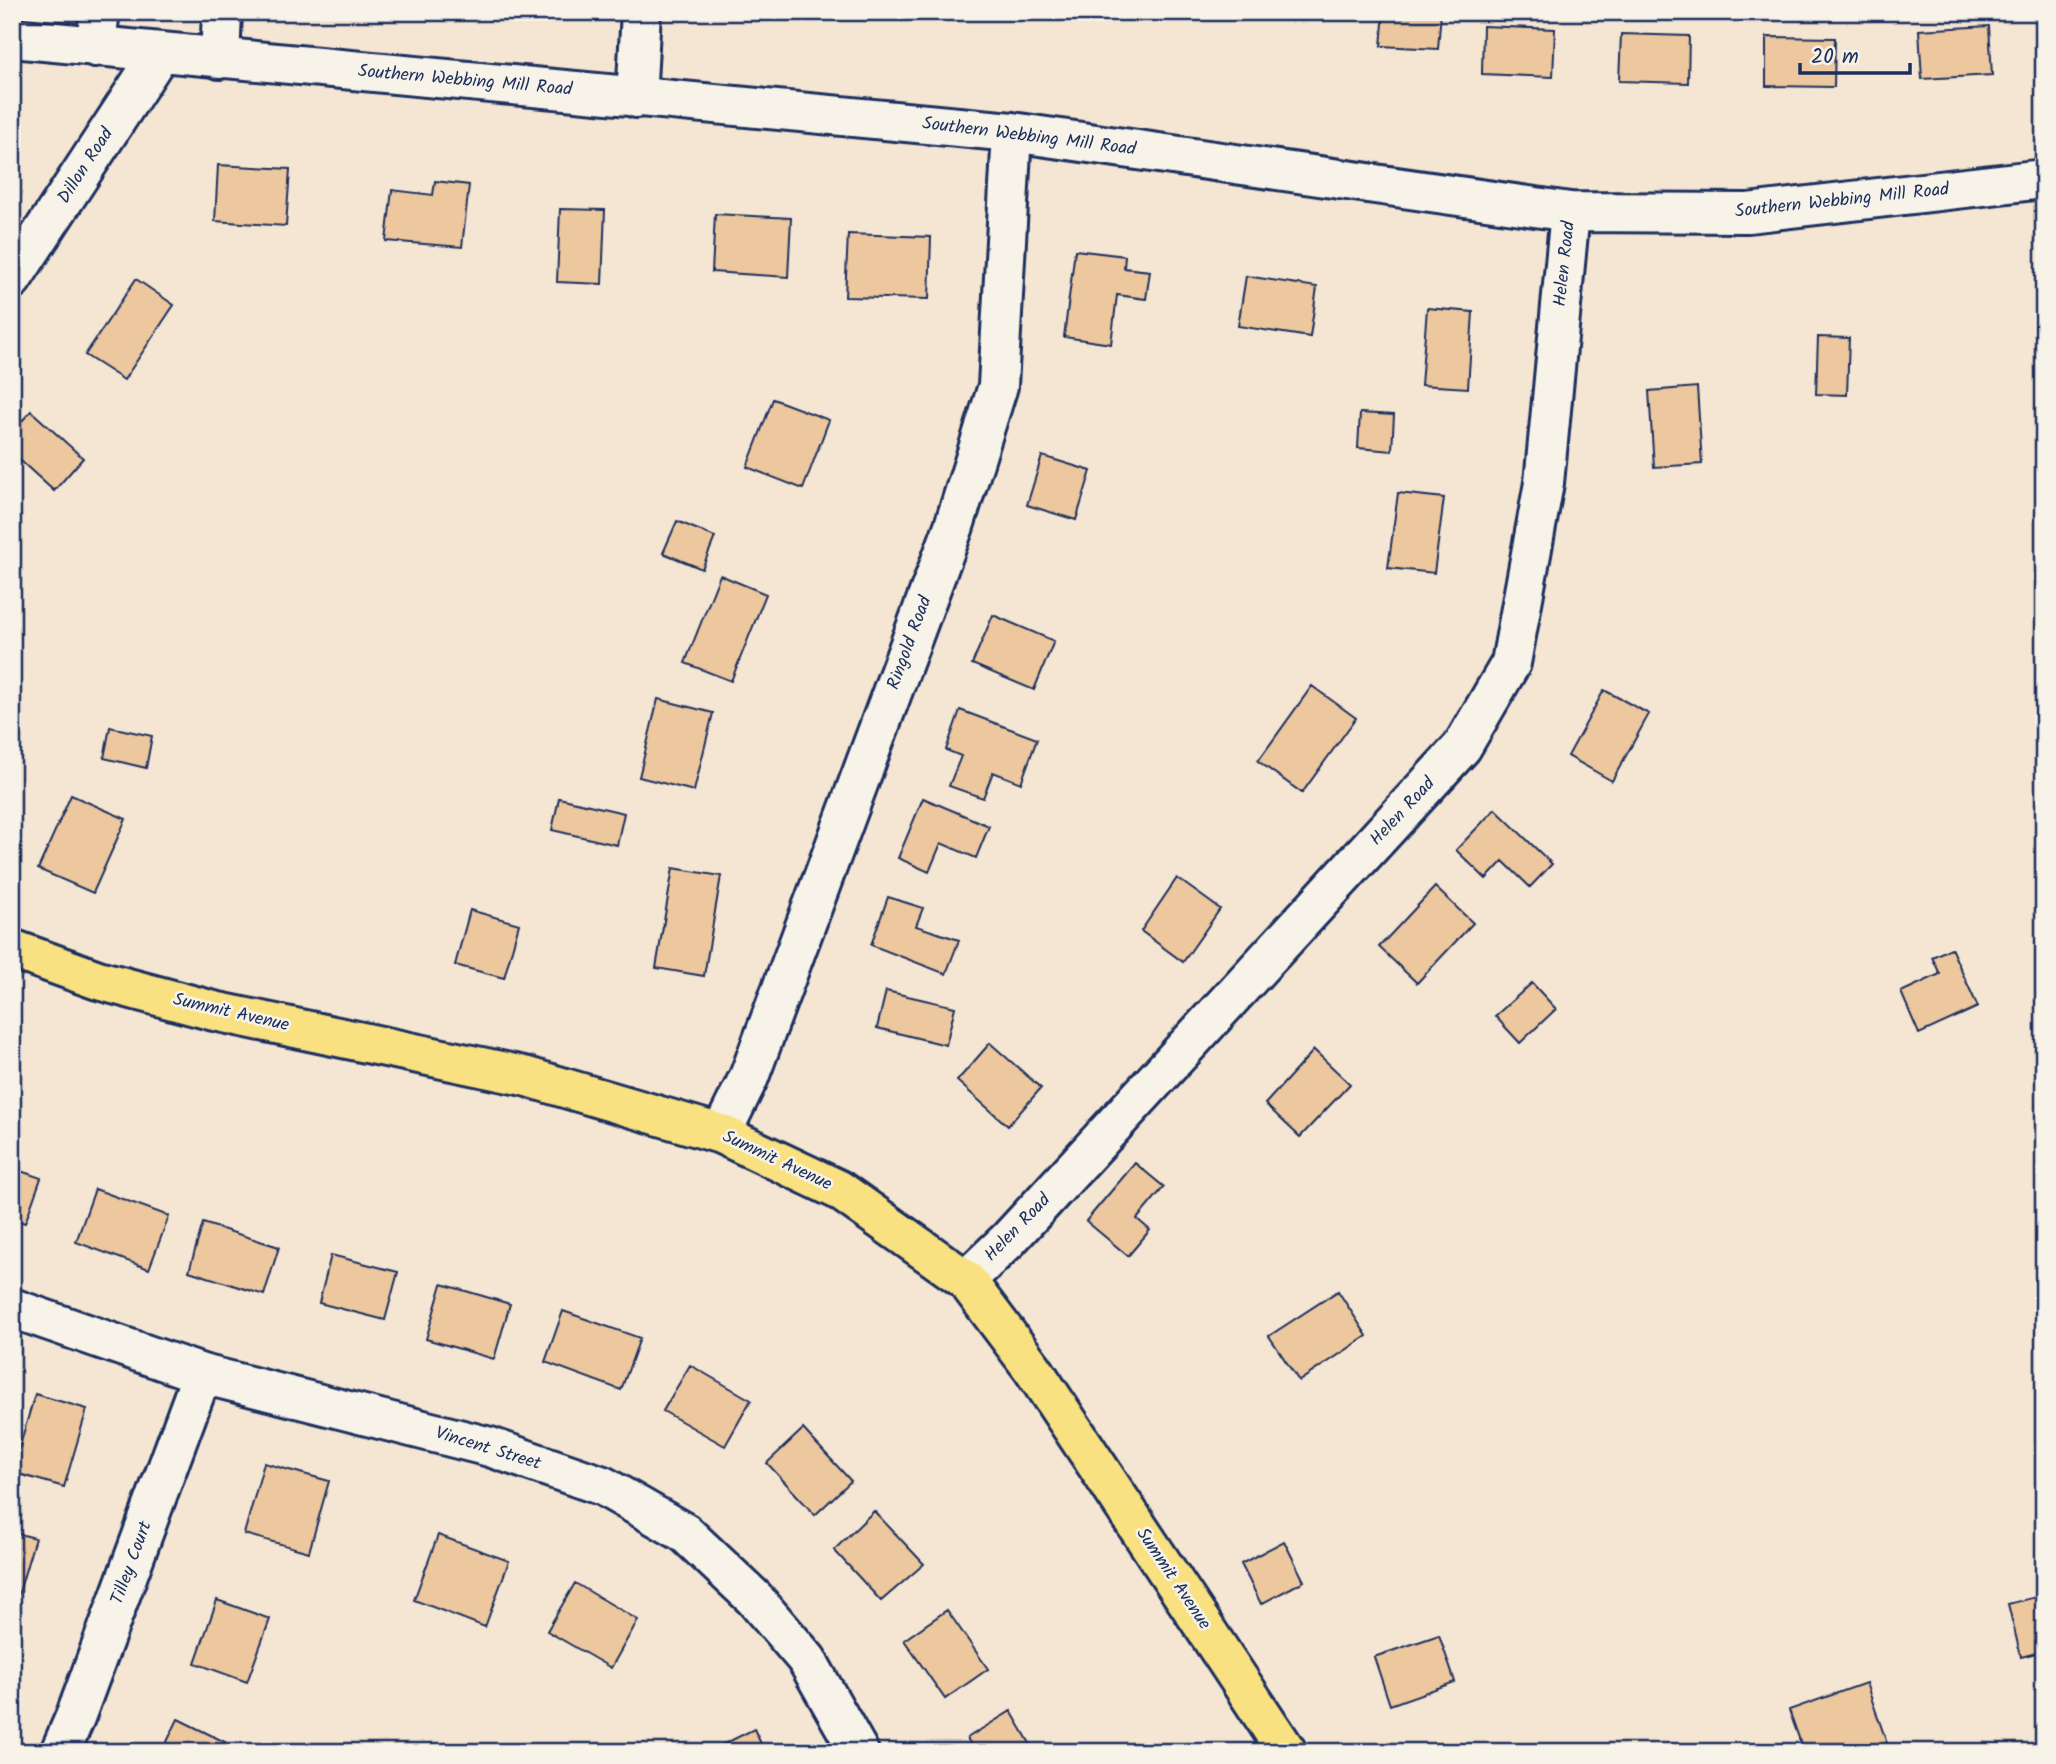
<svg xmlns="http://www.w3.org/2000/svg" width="2056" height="1764" font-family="Kalam,sans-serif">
<rect width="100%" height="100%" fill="#f4e6d2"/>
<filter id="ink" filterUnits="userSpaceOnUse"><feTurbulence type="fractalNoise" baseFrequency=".0143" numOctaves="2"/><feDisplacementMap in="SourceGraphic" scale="14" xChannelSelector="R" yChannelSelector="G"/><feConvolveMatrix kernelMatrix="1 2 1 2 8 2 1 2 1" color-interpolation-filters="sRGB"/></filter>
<g filter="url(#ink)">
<path fill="#edc79d" stroke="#1b2f5e" stroke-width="2" d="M 1384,12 L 1441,12 L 1438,49 L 1381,46 Z
M 1483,26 L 1555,29 L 1553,77 L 1482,74 Z
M 1989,26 L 1992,75 L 1922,79 L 1919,30 Z
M 1621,34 L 1689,36 L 1688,83 L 1619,81 Z
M 1766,37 L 1835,38 L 1834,87 L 1766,86 Z
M 218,165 L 290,169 L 286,226 L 215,221 Z
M 435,181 L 469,185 L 462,247 L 386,241 L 392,190 L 433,195 Z
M 560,209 L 605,210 L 602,284 L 557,282 Z
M 715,214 L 791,218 L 788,277 L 712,272 Z
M 848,234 L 931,237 L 929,299 L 845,297 Z
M 1075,250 L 1125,256 L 1124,268 L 1150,271 L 1146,299 L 1117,295 L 1111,344 L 1064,337 Z
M 1246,276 L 1317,287 L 1310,337 L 1238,326 Z
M 136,279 L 174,305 L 124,380 L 85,355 Z
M 1427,308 L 1473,312 L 1468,388 L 1421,385 Z
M 1818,337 L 1849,338 L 1847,395 L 1816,394 Z
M 1697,387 L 1702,464 L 1654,467 L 1649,391 Z
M 773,399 L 829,420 L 803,489 L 747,467 Z
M 31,411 L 83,458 L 54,491 L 12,453 L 12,432 Z
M 1360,413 L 1394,415 L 1392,451 L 1358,448 Z
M 1042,456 L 1091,471 L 1076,520 L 1027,505 Z
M 1398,493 L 1444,498 L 1434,573 L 1388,568 Z
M 677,521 L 715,537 L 702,569 L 663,553 Z
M 720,575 L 766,594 L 731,681 L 685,663 Z
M 993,615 L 1054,641 L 1034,690 L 972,664 Z
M 1312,686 L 1356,718 L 1302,793 L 1258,761 Z
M 1604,690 L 1649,714 L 1612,781 L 1568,756 Z
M 658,699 L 713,713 L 694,791 L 639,777 Z
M 960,710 L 1037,739 L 1021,783 L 993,772 L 983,798 L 949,786 L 961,756 L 946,750 Z
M 110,727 L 152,736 L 146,768 L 104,758 Z
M 71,795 L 126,819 L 93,893 L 38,869 Z
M 559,798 L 624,813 L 617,845 L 552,830 Z
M 923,798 L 989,826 L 976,858 L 941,843 L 929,872 L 898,858 Z
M 1495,809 L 1552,864 L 1530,887 L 1503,861 L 1486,879 L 1456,850 Z
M 673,868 L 721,876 L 704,976 L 656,968 Z
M 1177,878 L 1220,909 L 1183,962 L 1141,931 Z
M 1435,887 L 1473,923 L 1417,983 L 1379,947 Z
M 888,897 L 923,908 L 916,926 L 959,940 L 946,974 L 871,945 Z
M 470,910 L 519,924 L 504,978 L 455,965 Z
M 1951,948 L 1978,1007 L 1919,1034 L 1901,992 L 1940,974 L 1932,957 Z
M 1532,983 L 1556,1009 L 1520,1043 L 1495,1016 Z
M 886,991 L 955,1007 L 946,1045 L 877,1028 Z
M 990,1043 L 1041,1088 L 1008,1126 L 957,1081 Z
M 1314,1050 L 1350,1084 L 1300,1137 L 1265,1104 Z
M 1135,1163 L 1164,1187 L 1137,1219 L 1150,1230 L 1128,1256 L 1086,1221 Z
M 12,1168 L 41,1178 L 25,1223 L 12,1219 Z
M 95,1189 L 169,1216 L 149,1269 L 76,1242 Z
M 203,1223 L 279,1247 L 264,1295 L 189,1271 Z
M 331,1255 L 398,1272 L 385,1320 L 319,1303 Z
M 442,1284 L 510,1304 L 494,1359 L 426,1339 Z
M 1338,1291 L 1367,1336 L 1299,1381 L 1269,1336 Z
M 563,1311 L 640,1338 L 621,1390 L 545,1362 Z
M 690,1365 L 751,1400 L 725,1446 L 663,1411 Z
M 35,1394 L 87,1409 L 64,1487 L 12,1472 Z
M 803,1429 L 851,1481 L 815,1515 L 767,1463 Z
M 264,1463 L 329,1481 L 309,1552 L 244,1534 Z
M 874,1511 L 924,1564 L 881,1601 L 834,1550 Z
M 12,1532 L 35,1538 L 15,1606 L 12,1605 Z
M 438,1535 L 509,1561 L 485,1627 L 414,1600 Z
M 1284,1541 L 1304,1581 L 1261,1604 L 1241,1564 Z
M 575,1583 L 638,1620 L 611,1668 L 547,1631 Z
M 2044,1595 L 2044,1651 L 2021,1657 L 2008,1604 Z
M 217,1600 L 270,1619 L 247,1682 L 195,1663 Z
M 947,1610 L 988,1669 L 945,1699 L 904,1640 Z
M 1439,1635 L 1455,1682 L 1390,1705 L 1374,1657 Z
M 1866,1683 L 1890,1752 L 1804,1752 L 1789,1710 Z
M 1011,1711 L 1035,1752 L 975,1752 L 967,1738 Z
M 178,1719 L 225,1742 L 220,1752 L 162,1752 Z
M 754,1729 L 765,1752 L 708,1752 Z"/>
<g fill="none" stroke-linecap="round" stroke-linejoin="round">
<defs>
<path id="minor" d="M 12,38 L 1012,132 L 1570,212 L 1748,213 L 2044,179
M 95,47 L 100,12
M 220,59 L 222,12
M 636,98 L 641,12
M 12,279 L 160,53
M 721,1134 L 749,1077 L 954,526 L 998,386 L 1012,132
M 966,1280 L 1008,1240 L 1462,747 L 1511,663 L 1544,483 L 1570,212
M 12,1308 L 202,1374 L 490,1447 L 603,1486 L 685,1533 L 754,1598 L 807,1660 L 859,1752
M 60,1752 L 76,1715 L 202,1374"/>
<path id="major" d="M 12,949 L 98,980 L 214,1011 L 524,1076 L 721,1134 L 839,1190 L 966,1280 L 1033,1369 L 1287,1752"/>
</defs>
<use href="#minor" stroke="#1b2f5e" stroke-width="44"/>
<use href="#major" stroke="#1b2f5e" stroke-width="44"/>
<use href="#minor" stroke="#f7f3e8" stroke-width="38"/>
<use href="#major" stroke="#f9e181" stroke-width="38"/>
</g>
</g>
<g text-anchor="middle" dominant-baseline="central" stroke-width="5" stroke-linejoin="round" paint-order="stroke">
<g font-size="18" fill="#1b2f5e" stroke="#f7f3e8">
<text transform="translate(465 81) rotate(5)">Southern Webbing Mill Road</text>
<text transform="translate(1029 137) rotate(7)">Southern Webbing Mill Road</text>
<text transform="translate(86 166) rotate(-57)">Dillon Road</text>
<text transform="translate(1842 201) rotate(-6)">Southern Webbing Mill Road</text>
<text transform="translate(1565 264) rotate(-84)">Helen Road</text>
<text transform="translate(910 643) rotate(-70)">Ringold Road</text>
<text transform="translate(1403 812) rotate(-47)">Helen Road</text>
<text transform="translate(231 1013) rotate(13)">Summit Avenue</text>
<text transform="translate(777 1161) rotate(25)">Summit Avenue</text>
<text transform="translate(1018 1228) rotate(-46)">Helen Road</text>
<text transform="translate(488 1449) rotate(17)">Vincent Street</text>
<text transform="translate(132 1563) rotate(-70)">Tilley Court</text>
<text transform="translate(1173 1579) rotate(56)">Summit Avenue</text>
</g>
</g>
<rect width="2056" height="1764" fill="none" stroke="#f7f3e8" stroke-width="42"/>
<rect x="21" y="21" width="2014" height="1722" fill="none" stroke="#1b2f5e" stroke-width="2.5" filter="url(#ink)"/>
<path d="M1800 63v10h110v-10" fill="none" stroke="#1b2f5e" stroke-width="3.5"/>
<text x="1811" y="63" font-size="21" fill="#1b2f5e" stroke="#f7f3e8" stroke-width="5" paint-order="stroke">20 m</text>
</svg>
